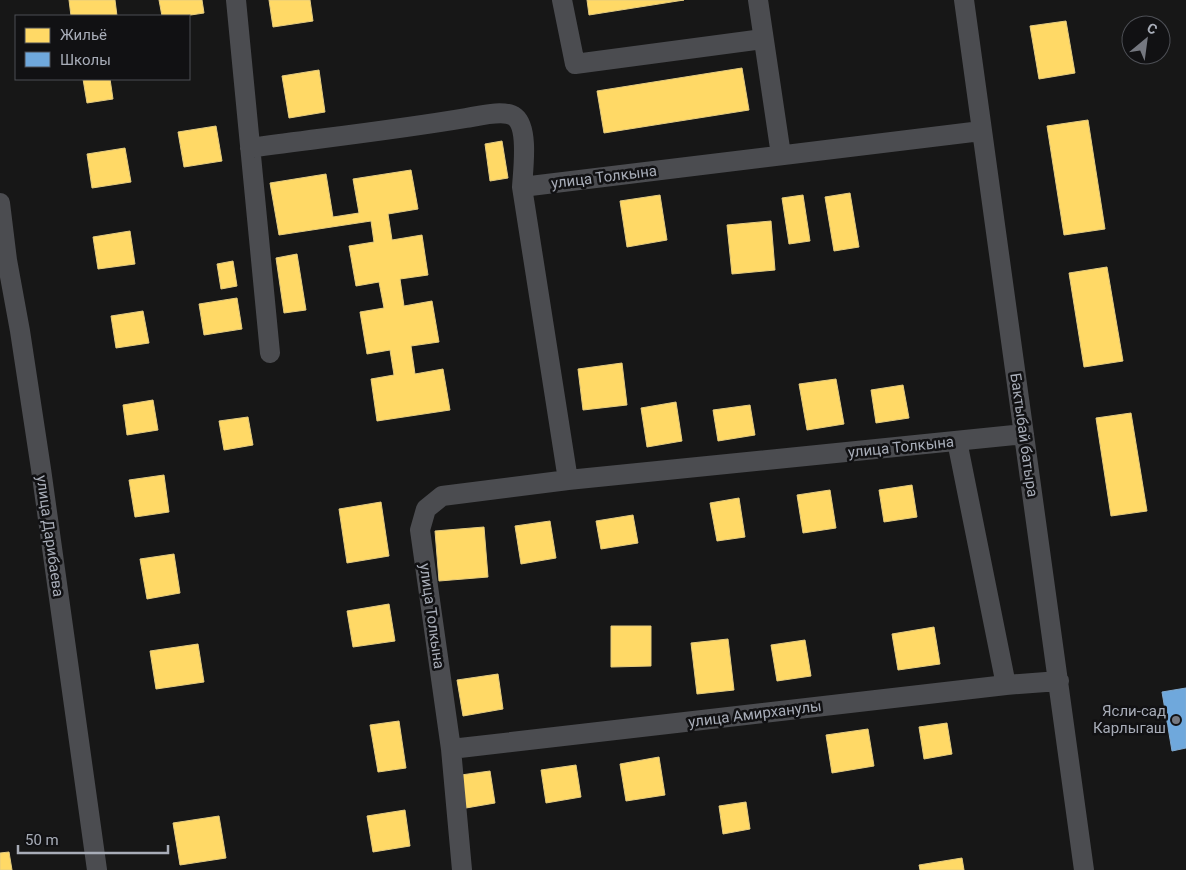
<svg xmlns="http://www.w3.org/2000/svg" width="1186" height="870" font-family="Roboto,sans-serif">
<rect width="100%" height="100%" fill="#171717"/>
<path fill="#ffd966" stroke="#e5cc7f" d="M 69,0 L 115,0 L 117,16 L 71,16 Z
M 159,0 L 202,0 L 204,13 L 184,16 L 162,16 Z
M 269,0 L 310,0 L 313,21 L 273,27 Z
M 587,0 L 684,0 L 589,15 Z
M 1066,21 L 1075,73 L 1039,79 L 1030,26 Z
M 742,68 L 749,110 L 604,133 L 597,91 Z
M 319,70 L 325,112 L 289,118 L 282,76 Z
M 83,79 L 110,79 L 113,99 L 87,103 Z
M 1088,120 L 1105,229 L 1064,235 L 1047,126 Z
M 216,126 L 222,161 L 184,167 L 178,132 Z
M 502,141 L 508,178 L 490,181 L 485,144 Z
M 125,148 L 131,182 L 92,188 L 87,154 Z
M 411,170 L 418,209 L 388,214 L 392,240 L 422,235 L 428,275 L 400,279 L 404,306 L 432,301 L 439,342 L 411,346 L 415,374 L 443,369 L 450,410 L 377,421 L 371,379 L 394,375 L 390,350 L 367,354 L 360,312 L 384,308 L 379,282 L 356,286 L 349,246 L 374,242 L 371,221 L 279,235 L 270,183 L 326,174 L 333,217 L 359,213 L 353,179 Z
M 850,193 L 859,247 L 834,251 L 825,197 Z
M 660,195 L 667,240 L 627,247 L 620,201 Z
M 803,195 L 810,241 L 789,244 L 782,198 Z
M 771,221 L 775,270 L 732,274 L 727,225 Z
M 130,231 L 135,264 L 98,269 L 93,237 Z
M 297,254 L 306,310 L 284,313 L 276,258 Z
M 233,261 L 237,286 L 221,289 L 217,264 Z
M 1107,267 L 1123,361 L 1084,367 L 1069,273 Z
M 237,298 L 242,329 L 204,335 L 199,304 Z
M 143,311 L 149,343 L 116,348 L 111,316 Z
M 622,363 L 627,405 L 583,410 L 578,369 Z
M 836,379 L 844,424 L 807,430 L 799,384 Z
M 903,385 L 909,418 L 876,423 L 871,390 Z
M 153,400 L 158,430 L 127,435 L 123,405 Z
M 676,402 L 682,441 L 647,447 L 641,408 Z
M 750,405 L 755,435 L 718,441 L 713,410 Z
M 1131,413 L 1147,511 L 1111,516 L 1096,418 Z
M 248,417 L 253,445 L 224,450 L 219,421 Z
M 164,475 L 169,512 L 135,517 L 129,480 Z
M 912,485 L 917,517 L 884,522 L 879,490 Z
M 830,490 L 836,528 L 803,533 L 797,495 Z
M 739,498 L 745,537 L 717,541 L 710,503 Z
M 381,502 L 389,556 L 347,563 L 339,509 Z
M 633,515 L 638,543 L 601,549 L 596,521 Z
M 550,521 L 556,558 L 521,564 L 515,526 Z
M 484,527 L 488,577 L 439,581 L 435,531 Z
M 174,554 L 180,593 L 147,599 L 140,559 Z
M 389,604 L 395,641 L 353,647 L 347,611 Z
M 611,626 L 651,626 L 651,666 L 611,667 Z
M 934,627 L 940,664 L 898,670 L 892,634 Z
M 728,639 L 734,690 L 697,694 L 691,643 Z
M 805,640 L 811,676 L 777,681 L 771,645 Z
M 198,644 L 204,682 L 156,689 L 150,651 Z
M 498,674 L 503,709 L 463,716 L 457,680 Z
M 399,721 L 406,768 L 378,772 L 370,725 Z
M 947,723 L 952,754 L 924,759 L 919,727 Z
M 868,729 L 874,766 L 832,773 L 826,735 Z
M 659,757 L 665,795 L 626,801 L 620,764 Z
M 576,765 L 581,797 L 546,803 L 541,770 Z
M 490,771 L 495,803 L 466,808 L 461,775 Z
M 746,802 L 750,829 L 723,834 L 719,806 Z
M 405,810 L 410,846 L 373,852 L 367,816 Z
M 219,816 L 226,858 L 180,865 L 173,823 Z
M 9,852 L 12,870 L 0,870 L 0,853 Z
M 962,858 L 964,870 L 920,870 L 919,865 Z"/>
<path fill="#6fa8dc" stroke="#80aad1" d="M 1186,688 L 1186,748 L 1172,751 L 1162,692 Z"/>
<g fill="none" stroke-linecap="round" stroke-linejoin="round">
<path stroke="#4b4c50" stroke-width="20" d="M 236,0 L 270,353
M 562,0 L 575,64 L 763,39
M 758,0 L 781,155
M 964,0 L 1084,870
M 250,148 C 322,138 395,130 466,118 C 478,116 505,109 515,117 C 529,128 523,170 522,187
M 0,203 L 7,260 L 20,331 L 41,469 L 97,870
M 957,441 L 1006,685
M 568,480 L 522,187 L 981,131
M 451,749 L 1006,685 L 1059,681
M 462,870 L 451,749 L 420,530 L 426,509 L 442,496 L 568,480 L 1024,434"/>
</g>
<circle fill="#757880" stroke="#111113" stroke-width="2" cx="1176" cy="720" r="5"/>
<g text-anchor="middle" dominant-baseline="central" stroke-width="5" stroke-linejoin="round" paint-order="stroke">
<g font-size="15" fill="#a8adb8" stroke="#111113">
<text transform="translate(604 177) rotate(-7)">улица Толкына</text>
<text transform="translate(1024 435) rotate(82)">Бактыбай батыра</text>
<text transform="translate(901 447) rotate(-6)">улица Толкына</text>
<text transform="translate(50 536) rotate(82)">улица Дарибаева</text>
<text transform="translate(432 616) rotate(82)">улица Толкына</text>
<text transform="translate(755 714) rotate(-7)">улица Амирханулы</text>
</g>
<g font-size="15" fill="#a8adb8" stroke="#111113" text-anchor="end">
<text x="1166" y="711">Ясли-сад<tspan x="1166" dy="17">Карлыгаш</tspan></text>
</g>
</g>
<rect x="15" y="15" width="175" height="65" fill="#111113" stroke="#4d4f55"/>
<rect x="25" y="28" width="25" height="15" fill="#ffd966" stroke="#4d4f55"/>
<text x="60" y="40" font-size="15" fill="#a8adb8">Жильё</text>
<rect x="25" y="52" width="25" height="15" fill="#6fa8dc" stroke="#4d4f55"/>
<text x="60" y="65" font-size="15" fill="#a8adb8">Школы</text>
<g transform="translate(1146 40) rotate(29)"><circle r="24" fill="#111113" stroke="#4d4f55"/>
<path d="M0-4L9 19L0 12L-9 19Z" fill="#757880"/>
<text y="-8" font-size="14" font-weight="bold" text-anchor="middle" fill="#a8adb8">С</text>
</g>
<path d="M18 845v8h150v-8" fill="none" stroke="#a8adb8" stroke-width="2.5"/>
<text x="25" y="845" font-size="15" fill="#a8adb8" stroke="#111113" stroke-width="4" paint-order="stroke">50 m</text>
</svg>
